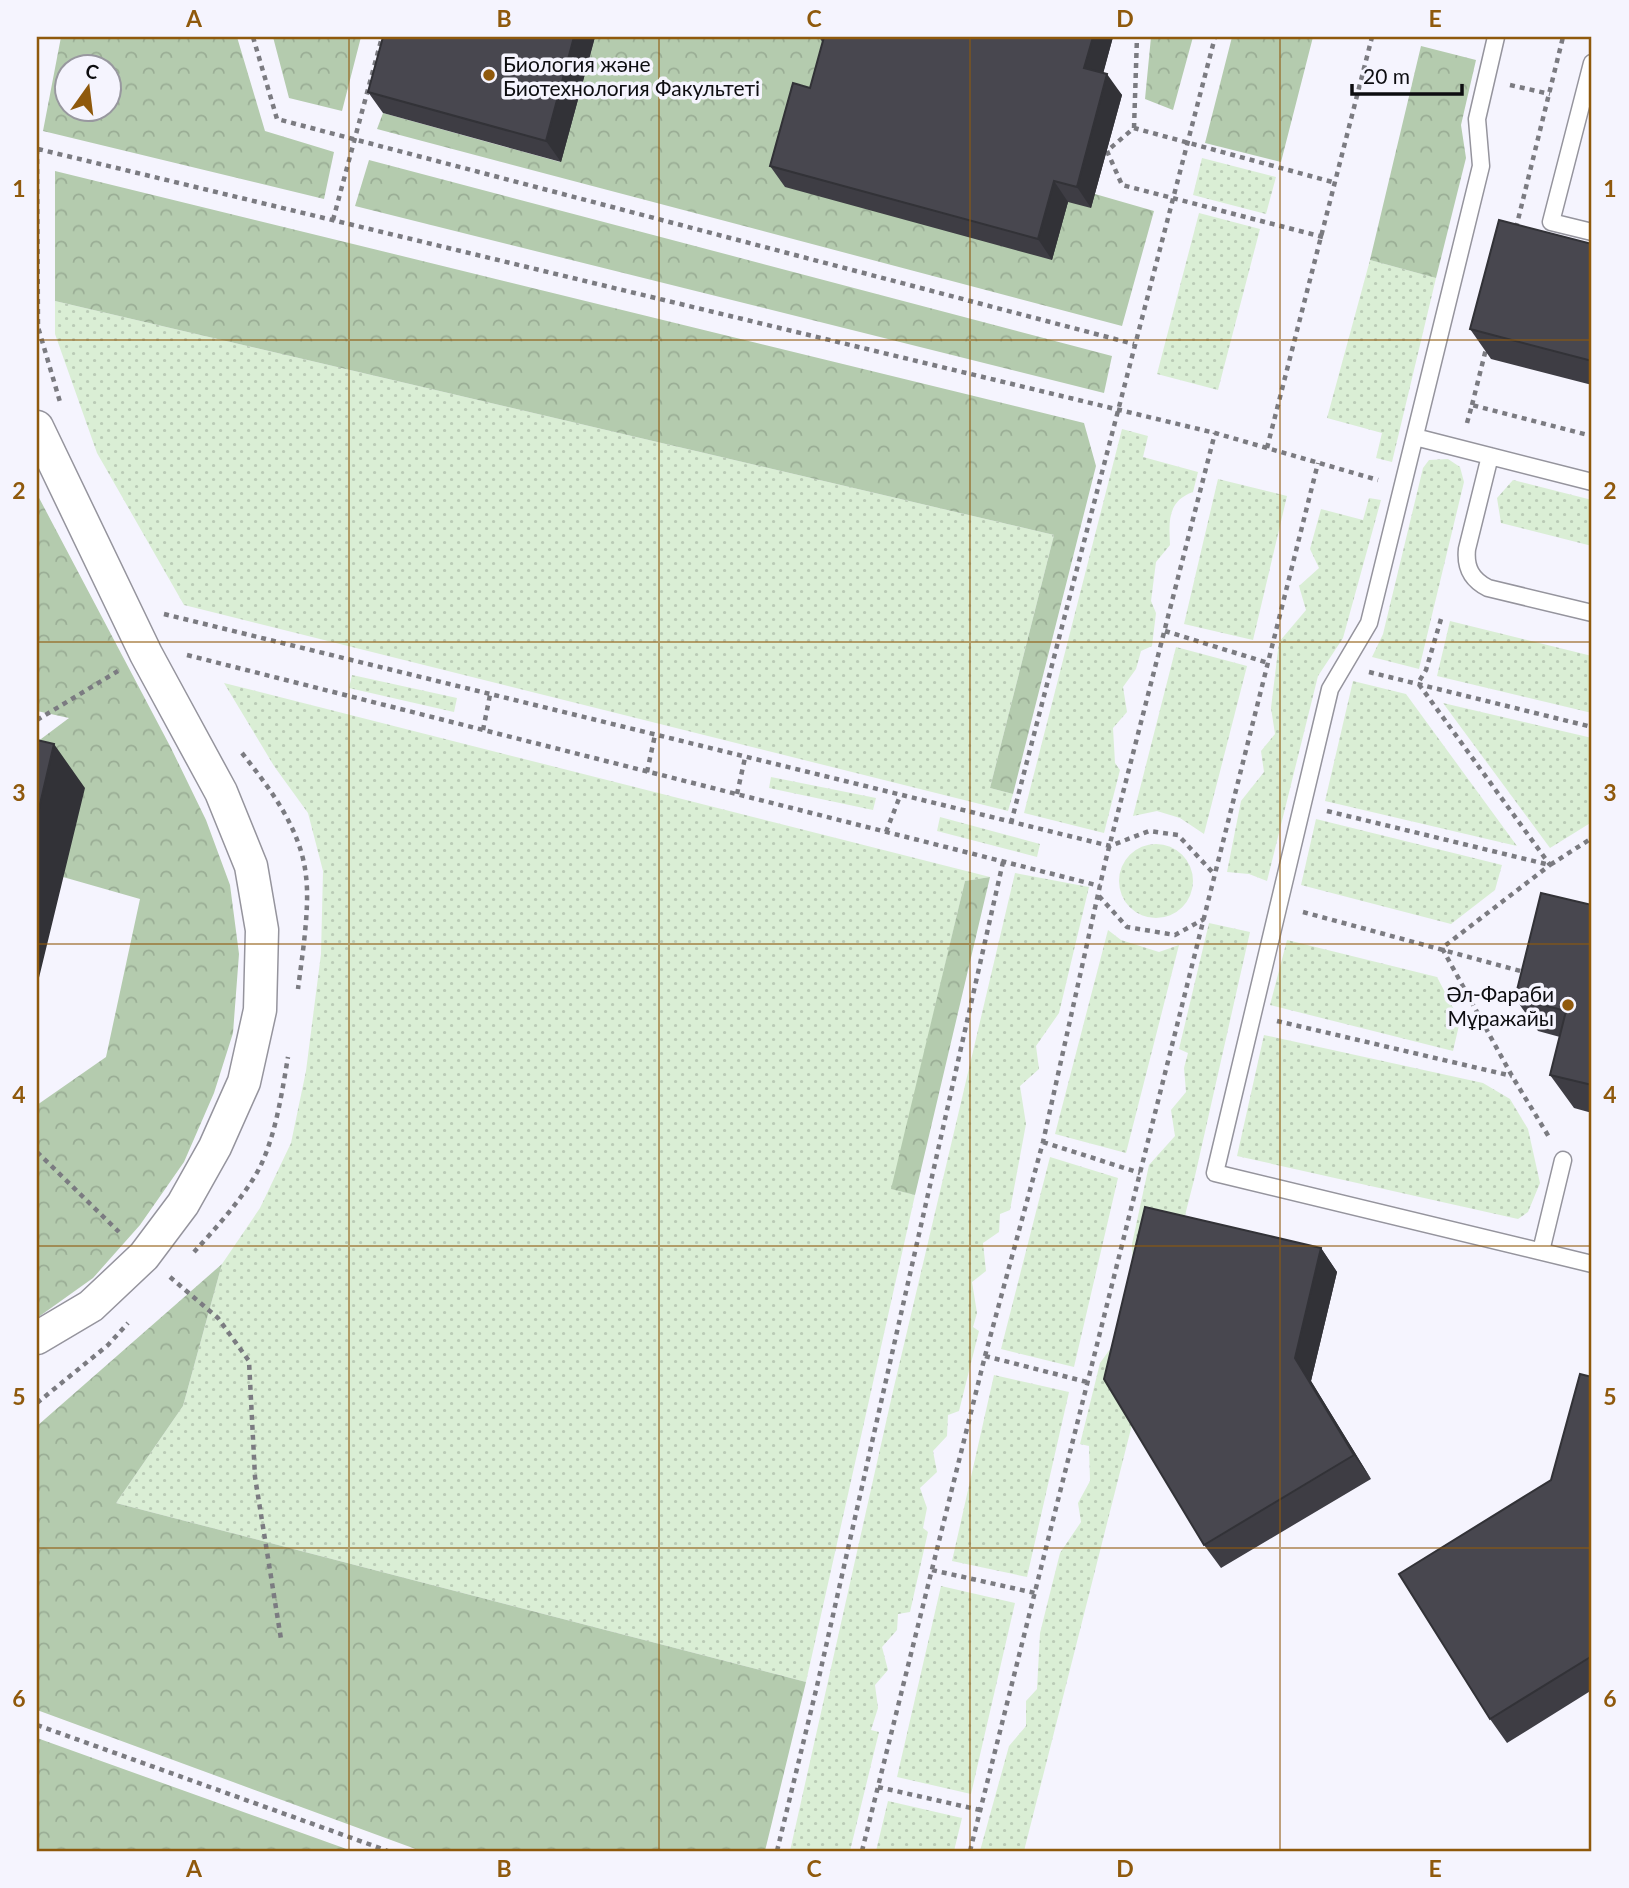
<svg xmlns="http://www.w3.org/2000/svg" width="1629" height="1888" font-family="Lato,sans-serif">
<defs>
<pattern id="grass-dots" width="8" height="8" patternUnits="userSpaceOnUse" patternTransform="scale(1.75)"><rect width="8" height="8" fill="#daeed5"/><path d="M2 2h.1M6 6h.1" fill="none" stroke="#bacbb6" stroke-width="1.8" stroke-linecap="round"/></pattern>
<pattern id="forest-crowns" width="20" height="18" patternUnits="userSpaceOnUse" patternTransform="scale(1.75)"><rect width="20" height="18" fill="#b4cbae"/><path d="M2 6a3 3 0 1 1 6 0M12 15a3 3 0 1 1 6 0" fill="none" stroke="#9aad95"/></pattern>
</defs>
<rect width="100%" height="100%" fill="#f5f4fe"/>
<path fill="url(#grass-dots)" d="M 1202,158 L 1276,177 L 1266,214 L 1193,195 Z
M 1199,213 L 1260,229 L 1218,390 L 1157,374 Z
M 1370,260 L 1436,278 L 1392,462 L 1376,458 L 1382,433 L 1327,418 Z
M 55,301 L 1054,535 L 990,788 L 1013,794 L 1008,811 L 184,605 L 97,453 L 55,334 Z
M 1122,429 L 1148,436 L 1143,457 L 1198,472 L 1193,492 C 1167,501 1169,522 1170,545 L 1156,562 L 1151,601 L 1156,613 L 1152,646 L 1141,651 L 1136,669 L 1123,687 L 1127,712 L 1113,728 L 1115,763 L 1120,770 L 1104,833 L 1024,813 Z
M 1448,459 L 1460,467 L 1464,482 L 1419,669 L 1372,657 L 1383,634 L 1423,468 L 1429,460 Z
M 1218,479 L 1287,496 L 1253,640 L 1184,624 Z
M 1513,480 L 1592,500 L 1592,546 L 1501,523 L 1497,498 Z
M 1369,498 L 1381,500 L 1343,638 L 1318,676 L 1267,881 L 1249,874 L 1227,872 L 1241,801 L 1264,772 L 1261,751 L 1275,734 L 1271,708 L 1279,642 L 1306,610 L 1299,586 L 1319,568 L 1310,549 L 1321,509 L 1363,520 Z
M 1450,621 L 1592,656 L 1592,713 L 1437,676 Z
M 1176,647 L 1247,666 L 1204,834 L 1180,818 L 1157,811 L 1133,816 Z
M 352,675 L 457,698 L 454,712 L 349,688 Z
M 1353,681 L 1406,694 L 1517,846 L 1325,801 Z
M 224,683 L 990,877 L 965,881 L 892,1189 L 915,1195 L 806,1682 L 116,1503 L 183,1406 L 222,1264 L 260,1208 L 291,1143 L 306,1071 L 321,954 L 323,871 L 308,813 L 274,766 Z
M 1443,703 L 1592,738 L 1592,822 L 1550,848 Z
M 771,777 L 876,798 L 873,810 L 769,788 Z
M 940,817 L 1040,844 L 1037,857 L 937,831 Z
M 1316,819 L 1502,865 L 1495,890 L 1451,924 L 1301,885 Z
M1119 881a37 37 0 1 1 74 0a37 37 0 1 1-74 0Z
M 1015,873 L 1089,887 L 1059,1013 L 1036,1046 L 1039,1069 L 1020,1086 L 1026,1124 L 1010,1210 L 1000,1214 L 999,1232 L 983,1243 L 986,1271 L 972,1282 L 977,1313 L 973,1327 L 979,1331 L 959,1411 L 948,1415 L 947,1436 L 933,1451 L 937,1472 L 920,1488 L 927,1508 L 923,1528 L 928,1532 L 910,1612 L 898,1614 L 897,1630 L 882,1647 L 888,1670 L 875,1685 L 878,1708 L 871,1730 L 879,1732 L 850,1851 L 790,1851 L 893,1391 Z
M 1209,923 L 1250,932 L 1195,1176 L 1024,1851 L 980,1851 L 1009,1746 L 1026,1726 L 1026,1701 L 1037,1689 L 1040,1633 L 1060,1553 L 1081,1522 L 1078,1503 L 1090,1481 L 1089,1446 L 1080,1444 L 1100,1363 L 1127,1326 L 1133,1270 L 1132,1244 L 1149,1165 L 1175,1136 L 1171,1110 L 1186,1092 L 1184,1068 L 1188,1053 L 1179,1049 Z
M 1108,930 L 1121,940 L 1159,952 L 1179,945 L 1126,1153 L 1055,1134 Z
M 1287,940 L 1437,977 L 1460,1021 L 1453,1051 L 1270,1005 Z
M 1264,1035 L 1483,1083 L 1510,1099 L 1528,1129 L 1540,1183 L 1528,1212 L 1518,1219 L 1237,1156 Z
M 1050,1157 L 1118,1178 L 1074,1367 L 1001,1349 Z
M 994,1375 L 1069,1392 L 1027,1577 L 952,1561 Z
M 941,1586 L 1015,1603 L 971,1794 L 897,1777 Z
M 888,1801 L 962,1818 L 954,1851 L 876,1851 Z"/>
<path fill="url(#forest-crowns)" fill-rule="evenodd" d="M 61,37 L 237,37 L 265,131 L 334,152 L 324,199 L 43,131 ZM 66,66 L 108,66 L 108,108 L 66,108 Z
M 273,37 L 361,37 L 342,111 L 289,98 Z
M 595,37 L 826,37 L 1068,202 L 1095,194 L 1154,211 L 1122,326 L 377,129 L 383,113 L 560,162 Z
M 1151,37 L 1193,37 L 1173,110 L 1145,99 Z
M 1232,37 L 1313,37 L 1281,162 L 1205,143 Z
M 1421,46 L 1476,60 L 1461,125 L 1466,158 L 1436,278 L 1370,260 Z
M 369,160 L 1112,356 L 1104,393 L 355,206 Z
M 55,171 L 1084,423 L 1096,466 L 1013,794 L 990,788 L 1054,535 L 55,301 Z
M 37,494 L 171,748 L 206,820 L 230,885 L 239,954 L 233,1033 L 214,1093 L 184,1162 L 140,1225 L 93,1278 L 37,1318 L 37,1105 L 106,1057 L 140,899 L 63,877 L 37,776 L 37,742 L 69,718 L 37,711 Z
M 990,877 L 915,1195 L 891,1189 L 965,881 Z
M 222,1264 L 183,1406 L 116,1503 L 806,1682 L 765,1851 L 421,1851 L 37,1710 L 37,1426 Z
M 37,1738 L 352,1851 L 37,1851 Z"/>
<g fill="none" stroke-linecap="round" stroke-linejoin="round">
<defs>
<path id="lane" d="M 1496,37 L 1477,119 L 1481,166 L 1369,623 L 1330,689 L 1215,1173 L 1592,1264
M 1592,63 L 1551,222 L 1592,232
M 1415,437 L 1592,482
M 1490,456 L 1467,549 C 1465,568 1472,580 1488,588 L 1592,613
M 1541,1251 L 1563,1160"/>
<path id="street" d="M 37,427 L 146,654 L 221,792 L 251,866 L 262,930 L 260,1010 L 244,1082 L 215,1147 L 183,1204 L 144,1256 L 91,1306 L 37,1338"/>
</defs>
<use href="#lane" stroke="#95949d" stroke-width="19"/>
<use href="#street" stroke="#95949d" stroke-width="35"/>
<path stroke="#7b7b81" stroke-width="4.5" stroke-dasharray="5 5" stroke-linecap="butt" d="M 253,37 L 277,119 L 1134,344
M 1510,85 L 1550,94
M 1134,128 L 1137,37
M 37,149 L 38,327 L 60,402
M 38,149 L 1215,433 L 1378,480
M 333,220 L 382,37
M 1516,228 L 1563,37
M 1323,237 L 1122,185 L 1107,151 L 1134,128 L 1336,183
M 1472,405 L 1487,345
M 1467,423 L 1472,405 L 1592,436
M 1267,448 L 1372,37
M 164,614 L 1110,846 L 1149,831 L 1178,835 L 1215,875
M 1441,619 L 1426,670 L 1418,683 L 1550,865 L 1442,948 L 1512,1076 L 1549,1137
M 1165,631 L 1268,663
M 187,655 L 1100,886
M 1369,672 L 1592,727
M 37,720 L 118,671
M 483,730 L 490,695
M 242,753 C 271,790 301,829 306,876 C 310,908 302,957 298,989
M 647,772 L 655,735
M 737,794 L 745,758
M 1327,811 L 1550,865 L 1592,838
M 1011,823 L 1215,37
M 886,832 L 900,796
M 1099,896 L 1127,927 L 1175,935 L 1204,919
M 1303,912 L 1524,972
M 1277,1021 L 1512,1076
M 1043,1142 L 1140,1173
M 37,1152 L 119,1232
M 194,1252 C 216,1228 245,1196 260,1167 C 276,1134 282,1092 288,1057
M 170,1277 L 218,1318 L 249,1361 L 255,1477 L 281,1639
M 985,1356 L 1087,1382
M 37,1403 L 108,1345 L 128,1323
M 932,1570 L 1035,1593
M 37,1725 L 388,1851
M 878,1787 L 980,1810
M 777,1851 L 817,1686 L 1003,862
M 862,1851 L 985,1356 L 1043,1142 L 1105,863 L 1215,433
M 970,1851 L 1318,463"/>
<use href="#lane" stroke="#fff" stroke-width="16"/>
<use href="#street" stroke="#fff" stroke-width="32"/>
</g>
<path fill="#3e3d44" d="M 383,37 L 595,37 L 561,162 L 383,113 L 368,92 Z
M 819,37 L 1113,37 L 1103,73 L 1122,95 L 1091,208 L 1068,202 L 1052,260 L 785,187 L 770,166 L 810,88 L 823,43 Z
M 1592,244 L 1592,385 L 1491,359 L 1470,329 Z
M 1592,905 L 1592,1113 L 1574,1108 L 1550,1075 L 1560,1037 L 1538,1031 L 1515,998 Z
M 1321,1248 L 1337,1272 L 1311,1381 L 1371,1479 L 1221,1568 L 1204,1545 Z
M 1592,1377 L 1592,1690 L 1507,1743 L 1490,1719 L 1551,1480 Z"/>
<path fill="#323237" d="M 574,37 L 595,37 L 561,162 L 546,141 Z
M 1093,37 L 1113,37 L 1099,89 L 1084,68 Z
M 1107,74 L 1122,95 L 1091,208 L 1077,187 Z
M 1054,181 L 1068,202 L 1052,260 L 1038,239 Z
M 54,744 L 85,788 L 37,986 L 37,817 Z
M 1321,1248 L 1337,1272 L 1311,1381 L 1371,1479 L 1354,1455 L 1295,1358 Z"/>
<path fill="#48474f" stroke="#323237" stroke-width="2" d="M 383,37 L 574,37 L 546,141 L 368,92 Z
M 824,37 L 1093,37 L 1084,68 L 1107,74 L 1077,187 L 1054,181 L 1038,239 L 770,166 L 793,83 L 810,88 Z
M 1499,220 L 1592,244 L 1592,361 L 1470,329 Z
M 37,740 L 54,744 L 37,817 Z
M 1541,893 L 1592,905 L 1592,1085 L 1550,1075 L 1566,1011 L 1515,998 Z
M 1145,1207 L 1321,1248 L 1295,1358 L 1354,1455 L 1204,1545 L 1104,1379 Z
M 1580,1374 L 1592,1377 L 1592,1656 L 1490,1719 L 1399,1574 L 1551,1480 Z"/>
<path fill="none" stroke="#8f590c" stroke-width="2" stroke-opacity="0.55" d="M 349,37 L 349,1851M 659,37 L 659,1851M 970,37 L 970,1851M 1280,37 L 1280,1851M 37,340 L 1592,340M 37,642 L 1592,642M 37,944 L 1592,944M 37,1246 L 1592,1246M 37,1548 L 1592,1548"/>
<g fill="#8f590c" stroke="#f5f4fe" stroke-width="2.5">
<circle cx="489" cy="75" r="7"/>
<circle cx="1568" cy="1005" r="7"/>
</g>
<g text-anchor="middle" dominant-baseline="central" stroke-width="7" stroke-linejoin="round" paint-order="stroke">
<g font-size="21" fill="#0d0d10" stroke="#f5f4fe" text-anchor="start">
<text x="503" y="63">Биология және<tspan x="503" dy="24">Биотехнология Факультеті</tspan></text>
<text x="1554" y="993" text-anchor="end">Әл-Фараби<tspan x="1554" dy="24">Мұражайы</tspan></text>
</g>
</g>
<rect width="1629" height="1888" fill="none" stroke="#f5f4fe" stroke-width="77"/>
<g transform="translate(88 88) rotate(14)"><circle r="33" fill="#f5f4fe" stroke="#98989f" stroke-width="2"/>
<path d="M0-5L12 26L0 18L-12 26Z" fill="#8f590c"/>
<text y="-10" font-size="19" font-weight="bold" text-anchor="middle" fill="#0d0d10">С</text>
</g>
<path d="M1352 84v10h110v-10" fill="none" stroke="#0d0d10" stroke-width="3.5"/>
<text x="1363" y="84" font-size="21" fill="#0d0d10" stroke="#f5f4fe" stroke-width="5" paint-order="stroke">20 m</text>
<rect x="38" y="38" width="1552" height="1812" fill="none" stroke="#8f590c" stroke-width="2.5"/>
<g font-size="23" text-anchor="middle" font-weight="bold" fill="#8f590c">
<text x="194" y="27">A</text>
<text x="504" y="27">B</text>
<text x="814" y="27">C</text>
<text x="1125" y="27">D</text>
<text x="1435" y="27">E</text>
<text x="19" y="197">1</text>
<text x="1610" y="197">1</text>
<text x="19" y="499">2</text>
<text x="1610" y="499">2</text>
<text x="19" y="801">3</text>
<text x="1610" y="801">3</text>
<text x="19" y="1103">4</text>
<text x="1610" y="1103">4</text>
<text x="19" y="1405">5</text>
<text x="1610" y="1405">5</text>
<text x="19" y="1707">6</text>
<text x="1610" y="1707">6</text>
<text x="194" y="1877">A</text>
<text x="504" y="1877">B</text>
<text x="814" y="1877">C</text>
<text x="1125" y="1877">D</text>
<text x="1435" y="1877">E</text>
</g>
</svg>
